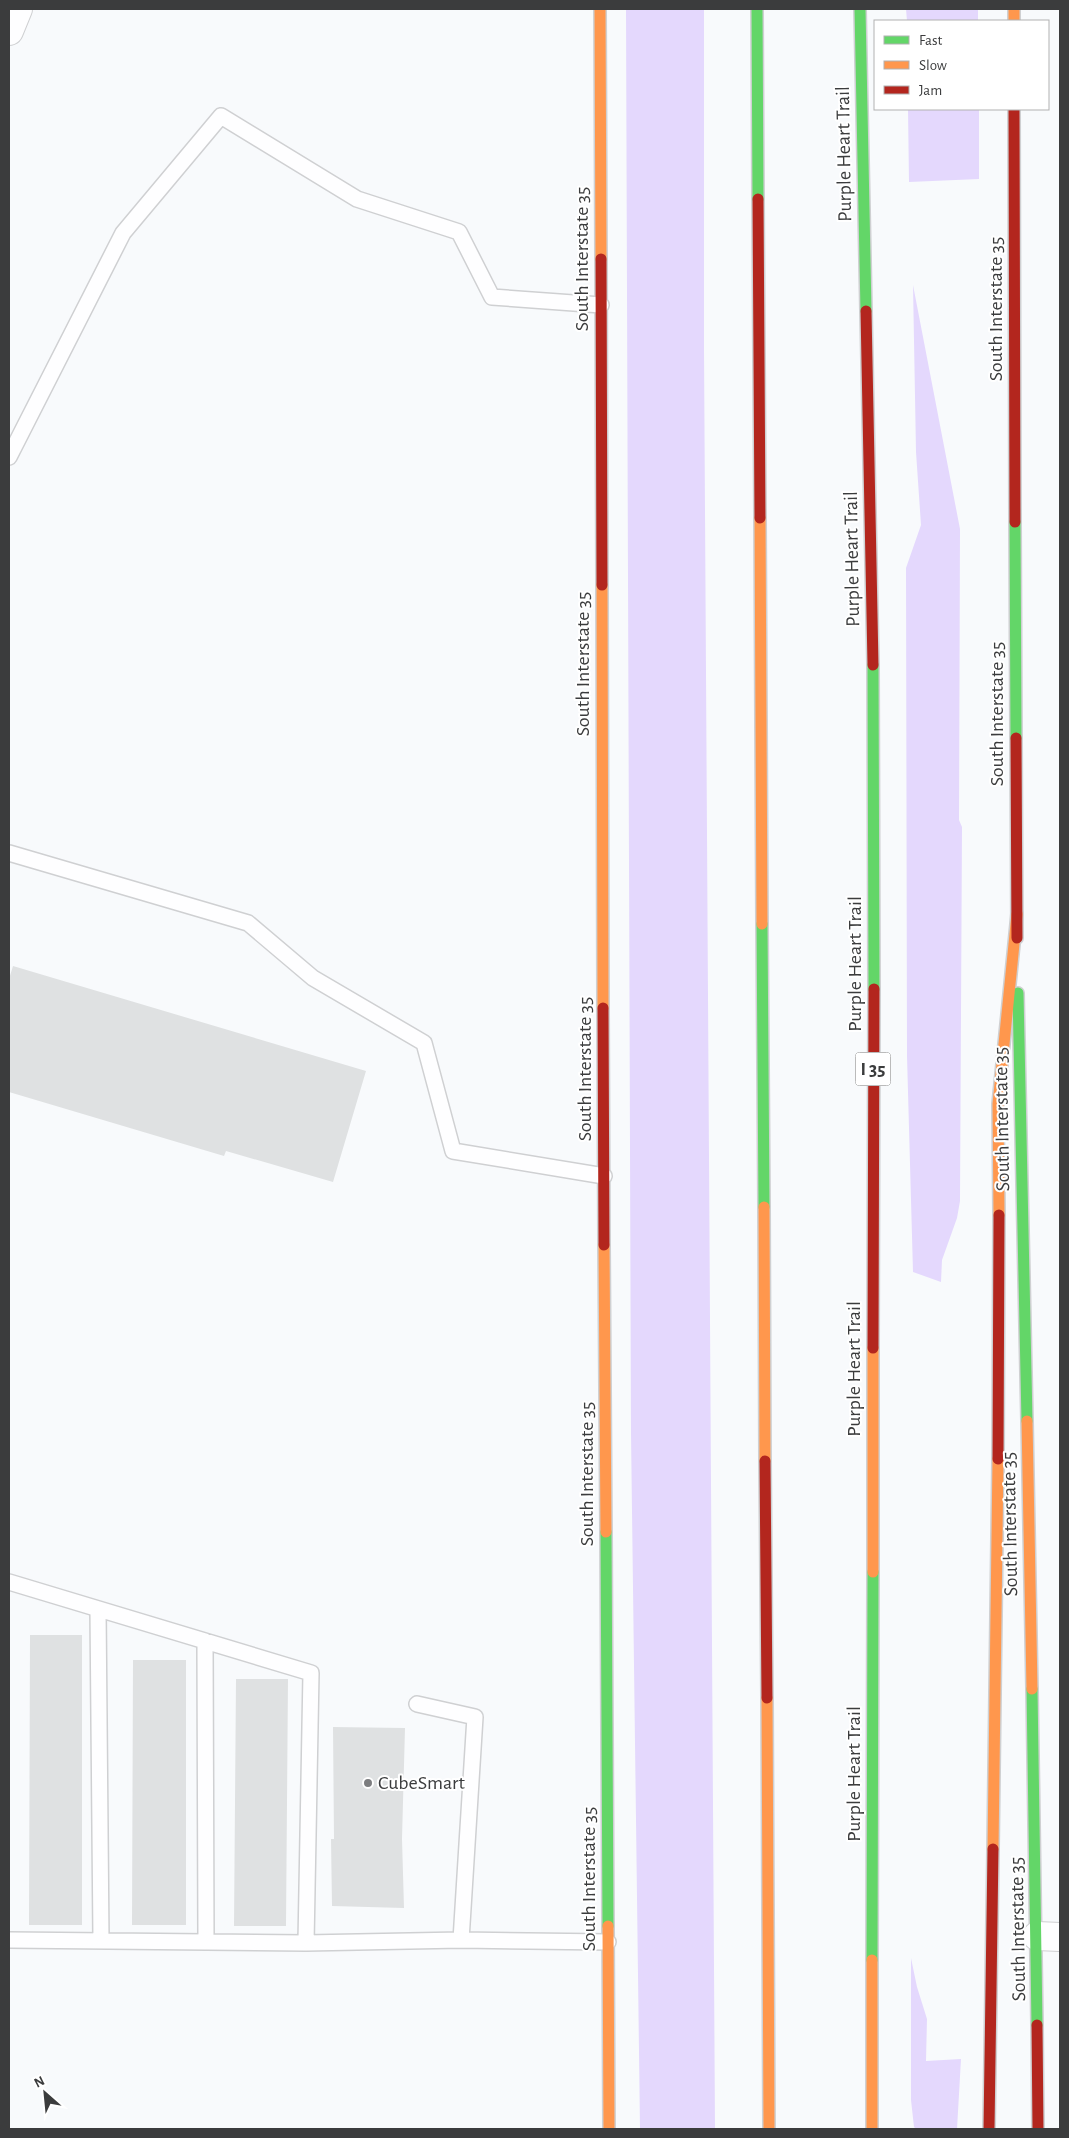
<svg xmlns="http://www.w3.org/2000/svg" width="1069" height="2138" font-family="'Alegreya Sans',sans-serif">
<rect width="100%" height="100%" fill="#f8fafc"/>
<path fill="#e4d8fd" d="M 626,9 L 704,9 L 704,349 L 715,2129 L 640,2129 L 631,1433 Z
M 906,9 L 978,9 L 978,21 L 907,21 Z
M 908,109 L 979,109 L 979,179 L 909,182 Z
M 913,285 L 960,529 L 959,820 L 962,827 L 960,1201 L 957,1218 L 942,1260 L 941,1282 L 913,1272 L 907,1056 L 906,568 L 921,525 L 916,452 Z
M 911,1958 L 917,1987 L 927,2019 L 926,2061 L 961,2059 L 957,2129 L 916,2129 L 914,2127 L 911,2100 Z"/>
<path fill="#dfe1e2" d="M 13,966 L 366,1071 L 333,1182 L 226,1151 L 224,1156 L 9,1092 L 9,979 Z
M 30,1635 L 82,1635 L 82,1925 L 29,1925 Z
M 133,1660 L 186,1660 L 186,1925 L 132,1925 Z
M 236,1679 L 288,1679 L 286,1926 L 234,1926 Z
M 333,1727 L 405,1728 L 402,1839 L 404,1908 L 332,1906 L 331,1839 L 334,1839 Z"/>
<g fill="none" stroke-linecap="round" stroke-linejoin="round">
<defs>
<path id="lane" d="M 9,457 L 123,233 L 221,116 L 357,199 L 459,232 L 492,297 L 601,305
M 9,853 L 248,923 L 313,978 L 424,1043 L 453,1151 L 604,1176
M 9,1582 L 311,1673 L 306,1943
M 98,1609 L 101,1940
M 205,1641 L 206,1942
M 417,1704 L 475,1717 L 461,1940 L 608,1942
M 9,1940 L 306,1943 L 461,1940"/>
<path id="street" d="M 9,31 L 18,9
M 1037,1936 L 1060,1937"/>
<path id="fast" d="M 757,9 L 758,199
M 860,9 L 866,311
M 1015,522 L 1016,738
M 873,665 L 874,989
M 762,924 L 764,1207
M 1018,993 L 1027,1421
M 606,1532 L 608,1926
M 1032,1689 L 1037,2025
M 872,1960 L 873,1572"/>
<path id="slow" d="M 600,9 L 601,259
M 1014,9 L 1014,21
M 760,518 L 762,924
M 602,585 L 603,1008
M 764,1207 L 765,1461
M 999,1215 L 998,1104 L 1017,914
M 604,1245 L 606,1532
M 1027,1421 L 1032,1689
M 873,1572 L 873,1348
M 767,1698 L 769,2129
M 993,1849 L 998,1459
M 608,1926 L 609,2129
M 872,2129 L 872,1960"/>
<path id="jam" d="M 1014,109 L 1015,522
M 758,199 L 760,518
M 601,259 L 602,585
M 866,311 L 873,665
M 1016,738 L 1017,938
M 603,1008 L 604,1245
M 873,1348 L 874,989
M 998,1459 L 999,1215
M 765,1461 L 767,1698
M 1037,2025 L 1038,2129
M 989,2129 L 993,1849"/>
</defs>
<use href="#lane" stroke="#cfd0d2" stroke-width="18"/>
<use href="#street" stroke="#cfd0d2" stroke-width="30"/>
<use href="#fast" stroke="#cfd0d2" stroke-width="14"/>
<use href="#slow" stroke="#cfd0d2" stroke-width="14"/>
<use href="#jam" stroke="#cfd0d2" stroke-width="14"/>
<use href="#lane" stroke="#fefeff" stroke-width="15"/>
<use href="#street" stroke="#fefeff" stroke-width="28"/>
<use href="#fast" stroke="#63d668" stroke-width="11"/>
<use href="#slow" stroke="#ff974d" stroke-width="11"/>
<use href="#jam" stroke="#b3261e" stroke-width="11"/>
</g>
<circle fill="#7d7e80" stroke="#fff" stroke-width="2" cx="368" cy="1783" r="5"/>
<g text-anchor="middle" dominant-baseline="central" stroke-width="4" stroke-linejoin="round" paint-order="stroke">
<rect fill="#fff" stroke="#767677" stroke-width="1" x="855.5" y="1052.5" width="35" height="33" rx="4"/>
<g font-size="19" font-weight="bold" fill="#3b3c3d">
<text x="873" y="1069">I 35</text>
</g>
<g font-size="20" fill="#3b3c3d" stroke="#fff">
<text transform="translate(844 154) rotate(-91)">Purple Heart Trail</text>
<text transform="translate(582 259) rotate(-90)">South Interstate 35</text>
<text transform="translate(996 309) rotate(-90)">South Interstate 35</text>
<text transform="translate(852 559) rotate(-91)">Purple Heart Trail</text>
<text transform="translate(583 664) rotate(-90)">South Interstate 35</text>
<text transform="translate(997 714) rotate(-90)">South Interstate 35</text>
<text transform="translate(855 964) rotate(-90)">Purple Heart Trail</text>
<text transform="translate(585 1069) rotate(-90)">South Interstate 35</text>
<text transform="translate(1002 1119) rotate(-91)">South Interstate 35</text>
<text transform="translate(854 1369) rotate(-90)">Purple Heart Trail</text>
<text transform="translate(587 1474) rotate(-90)">South Interstate 35</text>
<text transform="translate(1010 1524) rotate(-91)">South Interstate 35</text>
<text transform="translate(854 1774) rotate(-90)">Purple Heart Trail</text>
<text transform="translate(589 1879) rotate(-90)">South Interstate 35</text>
<text transform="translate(1018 1929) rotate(-91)">South Interstate 35</text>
</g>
<g font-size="20" fill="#3b3c3d" stroke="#fff" text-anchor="start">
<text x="378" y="1783">CubeSmart</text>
</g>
</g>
<rect width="1069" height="2138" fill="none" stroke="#3b3c3d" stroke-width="20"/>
<rect x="874" y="20" width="175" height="90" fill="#ffffff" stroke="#b1b1b1"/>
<rect x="884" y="36" width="25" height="8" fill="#63d668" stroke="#b1b1b1"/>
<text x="919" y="45" font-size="15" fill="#3b3c3d">Fast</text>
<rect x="884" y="61" width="25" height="8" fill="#ff974d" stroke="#b1b1b1"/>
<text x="919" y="70" font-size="15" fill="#3b3c3d">Slow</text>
<rect x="884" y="86" width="25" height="8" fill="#b3261e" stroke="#b1b1b1"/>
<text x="919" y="95" font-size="15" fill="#3b3c3d">Jam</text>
<g transform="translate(45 2093) rotate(333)" stroke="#ffffff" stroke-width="4" paint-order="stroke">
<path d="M0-4L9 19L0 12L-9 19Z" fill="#3b3c3d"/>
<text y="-8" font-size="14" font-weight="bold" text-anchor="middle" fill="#3b3c3d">N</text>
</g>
</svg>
